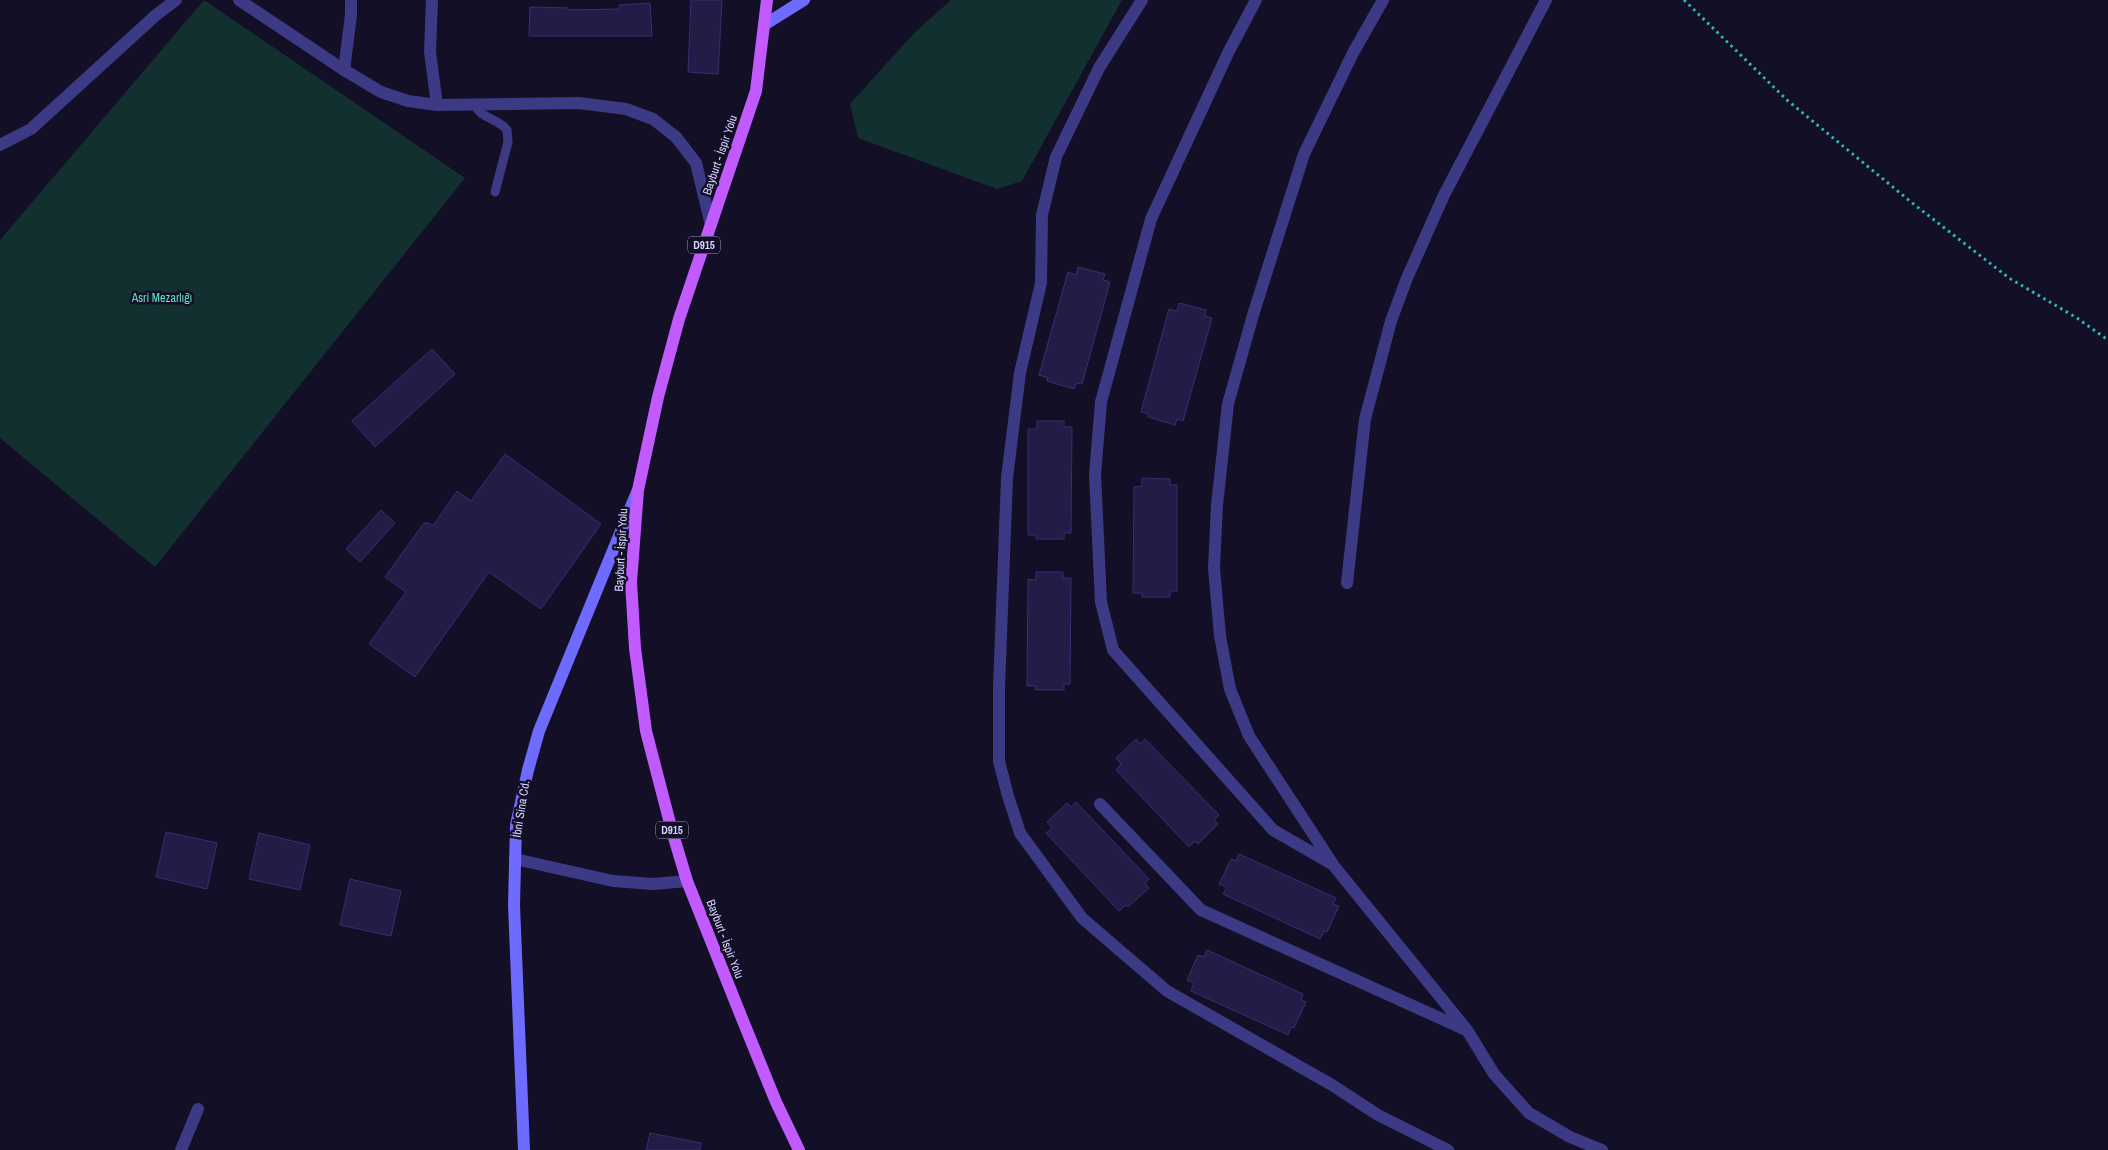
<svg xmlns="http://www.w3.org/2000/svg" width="2108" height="1150" font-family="'Archivo Narrow',sans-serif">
<rect width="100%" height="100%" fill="#130f26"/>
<path fill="#12302f" d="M 204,0 L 465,178 L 155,567 L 0,438 L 0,240 Z
M 951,0 L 1122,0 L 1022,181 L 997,189 L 858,138 L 850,104 L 915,32 Z"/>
<path fill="#241b47" stroke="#3b2d73" d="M 691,0 L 722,0 L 718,74 L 688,72 Z
M 650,3 L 652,36 L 529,36 L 530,7 L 568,8 L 568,10 L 619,9 L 619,5 Z
M 1078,267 L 1105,274 L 1103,280 L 1110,282 L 1082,384 L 1076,383 L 1074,389 L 1047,381 L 1048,378 L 1039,375 L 1068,272 L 1076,275 Z
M 1179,303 L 1206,310 L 1205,316 L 1212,318 L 1183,421 L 1177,419 L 1175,425 L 1148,417 L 1149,414 L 1141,412 L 1169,309 L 1177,311 Z
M 432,349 L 455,374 L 375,447 L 352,421 Z
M 1037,421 L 1064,421 L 1064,427 L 1072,427 L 1071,533 L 1064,533 L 1064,539 L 1036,539 L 1036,535 L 1028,535 L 1028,429 L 1037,429 Z
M 505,454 L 601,524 L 541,609 L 489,572 L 415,677 L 369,644 L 406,592 L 385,577 L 424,523 L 429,523 L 433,526 L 457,491 L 471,501 Z
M 1142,478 L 1170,479 L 1170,485 L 1177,485 L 1177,591 L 1170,591 L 1170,597 L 1142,597 L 1142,593 L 1133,593 L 1134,487 L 1142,486 Z
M 381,510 L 395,523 L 360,562 L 346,549 Z
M 1036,572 L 1063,572 L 1063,578 L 1071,578 L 1070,684 L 1064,684 L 1064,690 L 1035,690 L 1035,686 L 1027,686 L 1028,579 L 1036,580 Z
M 1136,739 L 1140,744 L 1145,739 L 1219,815 L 1214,820 L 1218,824 L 1198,844 L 1195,841 L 1189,847 L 1116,770 L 1121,764 L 1116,758 Z
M 1076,802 L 1149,879 L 1145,883 L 1149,888 L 1128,907 L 1126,905 L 1119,911 L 1046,833 L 1052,828 L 1047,822 L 1067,803 L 1071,807 Z
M 166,832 L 217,843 L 207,889 L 156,877 Z
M 259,833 L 310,845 L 300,890 L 249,879 Z
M 1239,854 L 1336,898 L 1333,904 L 1339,906 L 1327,932 L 1324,931 L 1320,939 L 1223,894 L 1227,887 L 1219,884 L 1231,859 L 1236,861 Z
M 350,879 L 401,891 L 391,936 L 340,925 Z
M 1207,950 L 1303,994 L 1301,1000 L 1306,1002 L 1294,1028 L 1291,1027 L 1288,1035 L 1191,991 L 1194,983 L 1187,980 L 1198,955 L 1204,957 Z
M 650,1133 L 701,1143 L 700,1150 L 646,1150 Z"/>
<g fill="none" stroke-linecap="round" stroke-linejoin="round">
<path stroke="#2fb8b0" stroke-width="3" stroke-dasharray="2.5 4" stroke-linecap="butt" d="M 1684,0 L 1787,100 L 1911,202 L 2009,278 L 2077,318 L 2108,340"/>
<path stroke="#3d3a85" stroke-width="9" d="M 475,105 C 481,119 498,118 507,130 L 508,142 L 495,192"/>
<path stroke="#3d3a85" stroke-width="12" d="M 432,0 L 430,52 L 437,105
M 1142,0 L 1099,68 L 1056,157 L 1042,215 L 1041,283 L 1020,373 L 1007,478 L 999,688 L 999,761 L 1008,796 L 1020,833 L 1082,918 L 1167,991 L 1332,1085 L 1378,1115 L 1448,1150
M 1256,0 L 1228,53 L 1151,219 L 1101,402 L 1095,474 L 1101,602 L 1113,650 L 1273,830 L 1332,864
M 1383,0 L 1353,53 L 1304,154 L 1253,315 L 1228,404 L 1217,505 L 1214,568 L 1220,636 L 1230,689 L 1249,736 L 1334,866 L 1467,1030 L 1494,1074 L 1529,1113 L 1570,1137 L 1602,1150
M 344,70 L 351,15 L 351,0
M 1347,583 L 1365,419 L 1391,321 L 1407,278 L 1444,195 L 1546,0
M 1100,804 L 1201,910 L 1464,1029
M 515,859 L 613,881 L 653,884 L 687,881
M 181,1150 L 198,1109"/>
<path stroke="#3d3a85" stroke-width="12" d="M 239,0 L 344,70 L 381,92 L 408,101 L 437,105 L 579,103 L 626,109 L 653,119 L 676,137 L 696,163 L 711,225
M 0,145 L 31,129 L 156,15 L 176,0"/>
<path stroke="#6f6bff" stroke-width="12" d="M 764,25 L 804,0
M 524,1150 L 514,905 L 516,825 L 528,770 L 539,731 L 637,492"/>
<path stroke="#c25bff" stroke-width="12" d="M 767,0 L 756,91 L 679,319 L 658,397 L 638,490 L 631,582 L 635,648 L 646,731 L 672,831 L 687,881 L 741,1016 L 776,1102 L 799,1150"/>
</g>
<g text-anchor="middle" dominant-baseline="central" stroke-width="5" stroke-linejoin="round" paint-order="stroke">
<g fill="#130f26" stroke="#9e99be" stroke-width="1">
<rect x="688" y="236.5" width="32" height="17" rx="4"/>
<rect x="656" y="821.5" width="32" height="17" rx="4"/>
</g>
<g font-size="11" font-weight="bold" fill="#d9d4ff">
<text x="704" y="245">D915</text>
<text x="672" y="830">D915</text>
</g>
<g font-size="12" fill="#d9d4ff" stroke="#130f26">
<text transform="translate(720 155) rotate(-71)">Bayburt - İspir Yolu</text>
<text transform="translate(621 550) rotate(-87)">Bayburt - İspir Yolu</text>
<text transform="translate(521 809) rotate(-81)">İbni Sina Cd.</text>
<text transform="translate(725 939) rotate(69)">Bayburt - İspir Yolu</text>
</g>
<g font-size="12" fill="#5fe0c0" stroke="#130f26">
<text x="162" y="298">Asri Mezarlığı</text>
</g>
</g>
</svg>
